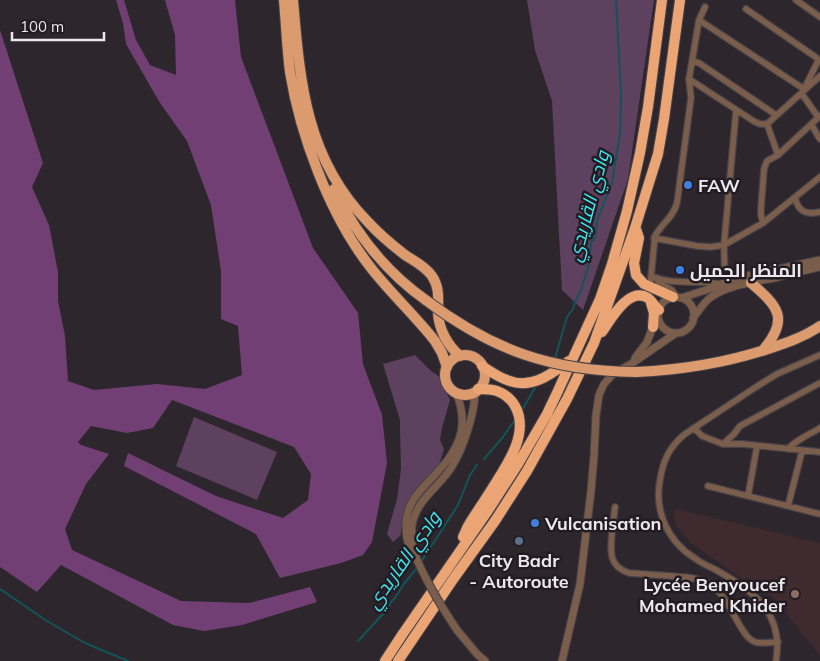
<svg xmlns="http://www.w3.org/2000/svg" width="820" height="661" font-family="Mulish,Cairo,sans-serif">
<rect width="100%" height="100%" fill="#2d272d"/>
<path fill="#3e2a2f" d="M 676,509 L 820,543 L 820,656 L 785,612 L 788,609 L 748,578 L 744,580 L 691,543 L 677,527 L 673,514 Z"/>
<path fill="#5e405f" d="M 527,0 L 654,0 L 628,179 L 583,310 L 562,290 L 552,101 L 535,50 Z
M 415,355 L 430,370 L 444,380 L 445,389 L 450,400 L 442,428 L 440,440 L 444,449 L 439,465 L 426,479 L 414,496 L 407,510 L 401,529 L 401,535 L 393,542 L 387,534 L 397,499 L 401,469 L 400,430 L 400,420 L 383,364 Z
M 194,417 L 277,452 L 257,500 L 176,466 Z"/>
<path fill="#723f75" d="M 116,0 L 124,0 L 136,40 L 150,65 L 176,75 L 175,35 L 165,0 L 235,0 L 241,57 L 313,248 L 358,313 L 363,364 L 382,415 L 387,463 L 372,542 L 363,555 L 341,563 L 280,578 L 256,534 L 124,466 L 128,453 L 216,496 L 283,518 L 308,500 L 311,474 L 294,447 L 172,400 L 153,428 L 127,433 L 91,426 L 78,442 L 81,445 L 109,454 L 86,484 L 65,529 L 72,550 L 181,601 L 249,603 L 310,587 L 317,602 L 242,625 L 204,631 L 173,625 L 61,565 L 37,592 L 0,567 L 0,30 L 43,163 L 32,187 L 49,225 L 58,272 L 58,301 L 65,336 L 68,381 L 94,390 L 157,384 L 205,389 L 242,375 L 238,326 L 221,319 L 221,271 L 211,205 L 187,141 L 160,103 L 126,44 L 123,23 Z"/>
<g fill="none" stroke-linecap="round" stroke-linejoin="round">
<path stroke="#125458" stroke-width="2" d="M 555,358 L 567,317 L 573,309 L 575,302 L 581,290 L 588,268 L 591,242 L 595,238 L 597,221 L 612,182 L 620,135 L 621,93 L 616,0
M 521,412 L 536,386
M 484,459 L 503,437 L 514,421
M 421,562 L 458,505 L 470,475 L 477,465
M 0,589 L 47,621 L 85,643 L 128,661
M 358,641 L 382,615 L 386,613 L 391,602 L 395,598 L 403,585 L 417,568"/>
<defs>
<path id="minor" d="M 796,0 L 820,17
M 699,20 L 804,89 L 818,61 L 817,58 L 746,9
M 692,61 L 699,63 L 776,115
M 689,79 L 755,122 L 760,124 L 767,124 L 820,76
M 802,94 L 818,117
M 767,124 L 778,155
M 811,124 L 820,139
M 795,197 C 798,212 806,215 820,212
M 763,223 L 761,215 L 761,208 L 764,169 L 767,161 L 778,155 L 820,116
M 654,238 L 697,246 L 711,247 L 724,245 L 763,223 L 820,177
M 651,276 C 674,286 697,279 720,284
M 656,278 L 660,284 L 672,290 L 677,297
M 725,282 L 724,245 L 736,111
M 650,287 L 655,236 C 662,223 673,218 677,203 L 691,98 L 689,79 L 699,20 L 705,7
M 692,429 L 697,431 L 702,436 L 723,444 L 743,444 L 820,452
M 723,444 L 734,434 L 740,426 L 820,383
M 788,449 C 797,439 809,435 820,428
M 708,486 L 820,514
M 748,496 L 757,446
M 788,506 L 802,451
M 615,507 C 614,515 613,524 612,532 C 611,549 607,566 629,573 C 643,574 657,575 671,576 C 683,577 697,577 708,583 C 729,593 740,638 755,642 C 760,644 772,642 778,642
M 776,661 C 784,613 754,591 716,570 C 709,566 702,564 696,559 C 668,542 654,512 660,480 C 663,461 669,447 685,434 L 756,387 L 777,374 L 820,355"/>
<path id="tertiary" d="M658 315a18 18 0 1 1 36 0a18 18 0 1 1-36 0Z
M 681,298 L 709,289 L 733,279 L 820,260
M 693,318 C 699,311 703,303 711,297 C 730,284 756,282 778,277 C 792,274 806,270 820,267
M 635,358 L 647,342 L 654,324
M 414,552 C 413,543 411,534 412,525 C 416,500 439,487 451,468 C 463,450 475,413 475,391
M 415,555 C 408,547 406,539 406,529 C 404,494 435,481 451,455 C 465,434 465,415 456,392
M 457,630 L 477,654 L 485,661
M 562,661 L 580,584 L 591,491 L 594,456 L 596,415 L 599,395 L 604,384 L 613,374 L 631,364 L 676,333"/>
<path id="trunk" d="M 284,0 C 286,24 287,48 290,72 C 300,134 329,213 368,264 C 388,291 414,314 435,341 L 442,353 L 447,367
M 293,0 C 300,83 306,159 368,222 C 379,234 392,245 405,255 C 414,261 425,266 432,276 C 440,288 438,299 438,313 C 439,329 447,345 460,356
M 334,189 C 355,233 387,273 427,301
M 751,283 C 778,306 790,319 763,350
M445 375a20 20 0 1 1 40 0a20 20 0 1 1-40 0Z
M 636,372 C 681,370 725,363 768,349 C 786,343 804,337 820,326"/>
<path id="motorway" d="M 636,229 L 639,238 L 634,263 L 636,275 L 644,284 L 673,297
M 651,303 L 654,313 L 653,327
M 602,332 C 611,319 629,286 648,298 C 652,301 655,307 659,310
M 482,366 C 490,371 498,377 507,380 C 531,390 550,375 569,361
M 463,537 L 468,526 C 476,513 485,500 493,487 C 507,465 530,433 515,406 C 511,399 505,394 497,391 C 491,389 485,389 478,389
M 385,661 L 402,635 L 487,512 L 518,464 L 547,414 L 557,393 L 600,299 L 612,264 L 627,211 L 640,153 L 648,107 L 662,0
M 398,661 L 454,578 L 495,521 L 527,471 L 567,399 L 594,343 L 635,228 L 658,154 L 664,119 L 680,0"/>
</defs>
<use href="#minor" stroke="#484248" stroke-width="8"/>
<use href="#tertiary" stroke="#484248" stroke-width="9"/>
<use href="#trunk" stroke="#484248" stroke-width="12"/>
<use href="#motorway" stroke="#484248" stroke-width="12"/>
<use href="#minor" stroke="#7a5e4b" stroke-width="5.5"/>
<use href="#tertiary" stroke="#7a5e4b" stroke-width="7"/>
<use href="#trunk" stroke="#db9b6f" stroke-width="10"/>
<use href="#motorway" stroke="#eba575" stroke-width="10"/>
<defs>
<path id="tertiary-bridge" d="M 415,555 C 426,582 441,606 457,630"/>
<path id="trunk-bridge" d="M 427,301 C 494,351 552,371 636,372"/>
</defs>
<use href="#tertiary-bridge" stroke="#484248" stroke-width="9" stroke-linecap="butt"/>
<use href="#trunk-bridge" stroke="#484248" stroke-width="12" stroke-linecap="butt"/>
<use href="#tertiary-bridge" stroke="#7a5e4b" stroke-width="7"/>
<use href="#trunk-bridge" stroke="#db9b6f" stroke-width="10"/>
</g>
<g fill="#3f7fe0" stroke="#231d23" stroke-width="2">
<circle cx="688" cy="185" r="5"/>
<circle cx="680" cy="270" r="5"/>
<circle cx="535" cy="523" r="5"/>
</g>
<circle fill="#5c6f8a" stroke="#231d23" stroke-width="2" cx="519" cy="541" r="5"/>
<circle fill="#8d6e63" stroke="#231d23" stroke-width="2" cx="795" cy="594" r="5"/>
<g text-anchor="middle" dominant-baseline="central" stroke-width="5" stroke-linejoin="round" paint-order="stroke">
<g font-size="18" font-weight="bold" fill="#ede8ed" stroke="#231d23" text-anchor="start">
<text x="698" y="185">FAW</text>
<text x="690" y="270">المنظر الجميل</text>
<text x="545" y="523">Vulcanisation</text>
<text x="519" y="560" text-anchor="middle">City Badr<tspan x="519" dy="21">- Autoroute</tspan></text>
<text x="785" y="584" text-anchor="end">Lycée Benyoucef<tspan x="785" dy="21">Mohamed Khider</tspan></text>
</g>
<g font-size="19" font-style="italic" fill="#3be9f3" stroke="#231d23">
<text transform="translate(588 206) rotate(-75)">وادي القاريدي</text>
<text transform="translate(403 560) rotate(-55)">وادي القاريدي</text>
</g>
</g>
<path d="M12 32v8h92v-8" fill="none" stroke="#ede8ed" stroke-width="2.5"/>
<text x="20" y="32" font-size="15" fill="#ede8ed" stroke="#231d23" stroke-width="4" paint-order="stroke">100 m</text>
</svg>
